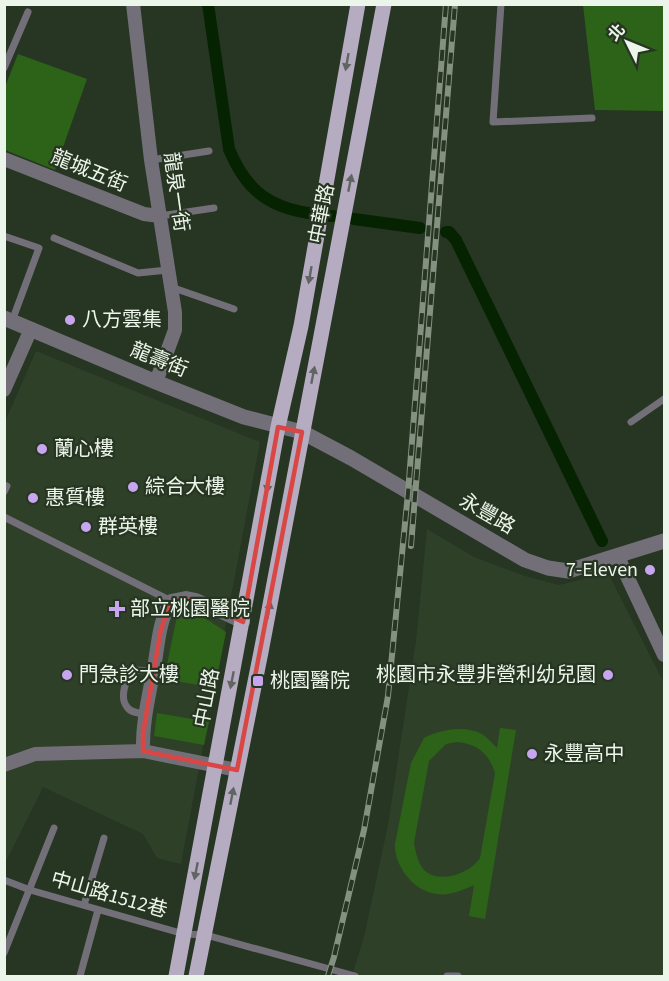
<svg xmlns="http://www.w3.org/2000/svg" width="669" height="981" font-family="'Source Sans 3','Noto Sans TC',sans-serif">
<rect width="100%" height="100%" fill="#273523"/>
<path fill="#2e4028" d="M 36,351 L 260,442 L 181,864 L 157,858 L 143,834 L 43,787 L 5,863 L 5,422 Z
M 427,529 L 474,557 L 525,576 L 559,585 L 608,573 L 664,683 L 664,976 L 352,976 L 364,937 L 388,825 L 416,641 Z"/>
<path fill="#2d6219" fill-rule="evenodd" d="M 583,5 L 664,5 L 664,111 L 595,110 Z
M 18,54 L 87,79 L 55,170 L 5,150 L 5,87 Z
M 191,609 L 226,632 L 215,688 L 164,679 L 177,616 Z
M 157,713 L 209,722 L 204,745 L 154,736 Z
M 500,728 L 516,730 L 485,919 L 469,916 L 474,885 C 463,890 450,896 437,894 C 414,892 394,866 395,844 L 411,763 L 424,738 C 441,729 465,725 482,734 C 488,738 492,743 497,748 ZM 457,742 C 477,744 489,753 495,773 L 480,858 C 471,872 444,883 428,873 C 418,867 416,853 414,843 L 429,761 L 446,744 Z"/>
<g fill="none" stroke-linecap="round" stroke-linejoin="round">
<path stroke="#052300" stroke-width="12" d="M 208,4 L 229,149 C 245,188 267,207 309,213
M 330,216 L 333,216
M 354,219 L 420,228
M 446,232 L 449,232 L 456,240 L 602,541"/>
<path stroke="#736f79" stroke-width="7" d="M 501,4 L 493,122 L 592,118
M 4,68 L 28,12
M 151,160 L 209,151
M 160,216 L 214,208
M 4,236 L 39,248 L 12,321
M 54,238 L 138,273 L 168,270
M 171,287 L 234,309
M 631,422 L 664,399
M 4,485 L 7,486 L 4,492
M 4,517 L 171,601
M 145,714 C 139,713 131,713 127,707 C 119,697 126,676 135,670 L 154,671
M 4,880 L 30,890 L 184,934 L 206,935 L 355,976
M 84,905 L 104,838
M 4,953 L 54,828
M 80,976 L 98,910
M 447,976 L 458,976"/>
<path stroke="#736f79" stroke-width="14" d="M 133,4 L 151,160 L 175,312 L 175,330 L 156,382
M 4,159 L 144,214 L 160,216
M 4,390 L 31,329
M 618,557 L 664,655
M 143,751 C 142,723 149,696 154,668 C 158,646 159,620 171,601 L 186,598 L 196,600 L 243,622
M 4,765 L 35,754 L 143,751 L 237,770"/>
<path stroke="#736f79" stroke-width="15" d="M 4,318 L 156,382 L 244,417 L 302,432 L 351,458 L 525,560 L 548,568 L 568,571 L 664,541"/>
<path stroke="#b5acc1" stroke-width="15" d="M 176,976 L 278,427 L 301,326 L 358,4
M 196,976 L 261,652 L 384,4"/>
<defs>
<path id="rail" d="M 411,546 L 455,4
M 328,976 L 334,957 L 364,830 L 388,696 L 408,493 L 446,4"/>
</defs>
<use href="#rail" stroke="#849080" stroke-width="6"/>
<use href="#rail" stroke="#273523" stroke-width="4" stroke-dasharray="11" stroke-linecap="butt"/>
</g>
<defs><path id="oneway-solid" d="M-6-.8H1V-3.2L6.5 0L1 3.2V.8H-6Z" transform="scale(1.5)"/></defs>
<g fill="#606562">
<use href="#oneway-solid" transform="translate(347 62) rotate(100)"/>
<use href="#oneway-solid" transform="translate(350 183) rotate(-79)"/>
<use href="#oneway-solid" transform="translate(310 275) rotate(100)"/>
<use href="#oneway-solid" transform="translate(313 375) rotate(-79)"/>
<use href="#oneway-solid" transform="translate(268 484) rotate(99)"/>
<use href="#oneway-solid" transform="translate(269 610) rotate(-80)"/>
<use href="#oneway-solid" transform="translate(232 680) rotate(101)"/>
<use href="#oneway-solid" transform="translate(232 796) rotate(-79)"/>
<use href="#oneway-solid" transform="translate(196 871) rotate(101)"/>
</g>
<path fill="none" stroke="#d94745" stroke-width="4.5" stroke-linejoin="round" d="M 278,427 L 302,432 L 237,770 L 143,751 L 143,733 L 161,629 L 171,601 L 196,600 L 243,622 Z"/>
<g fill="#c8a6ef" stroke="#273523" stroke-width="2">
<circle cx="70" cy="320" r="6"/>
<circle cx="42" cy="449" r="6"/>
<circle cx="133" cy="487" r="6"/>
<circle cx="33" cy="498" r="6"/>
<circle cx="86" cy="527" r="6"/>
<circle cx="650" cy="570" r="6"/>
<path d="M114 600h6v6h6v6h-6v6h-6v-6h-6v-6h6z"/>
<circle cx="67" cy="675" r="6"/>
<circle cx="608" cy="675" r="6"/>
<rect x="252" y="675" width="12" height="12" rx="3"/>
<circle cx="532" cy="754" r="6"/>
</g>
<g text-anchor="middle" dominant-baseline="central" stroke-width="4.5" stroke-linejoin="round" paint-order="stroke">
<g font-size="20" fill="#ecf5e9" stroke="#273523">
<text transform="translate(89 171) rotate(22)">龍城五街</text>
<text transform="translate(176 192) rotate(82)">龍泉一街</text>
<text transform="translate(322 214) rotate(-79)">中華路</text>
<text transform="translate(159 360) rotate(22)">龍壽街</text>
<text transform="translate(487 514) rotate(30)">永豐路</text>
<text transform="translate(207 698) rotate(-79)">中山路</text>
<text transform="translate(109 895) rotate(16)">中山路1512巷</text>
</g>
<g font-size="20" fill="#ecf5e9" stroke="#273523" text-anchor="start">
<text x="82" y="320">八方雲集</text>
<text x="54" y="449">蘭心樓</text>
<text x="145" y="487">綜合大樓</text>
<text x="45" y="498">惠質樓</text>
<text x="98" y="527">群英樓</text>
<text x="638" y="570" text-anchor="end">7-Eleven</text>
<text x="130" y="609">部立桃園醫院</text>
<text x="79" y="675">門急診大樓</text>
<text x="596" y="675" text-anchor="end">桃園市永豐非營利幼兒園</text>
<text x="270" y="681">桃園醫院</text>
<text x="544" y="754">永豐高中</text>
</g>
</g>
<rect width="669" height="981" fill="none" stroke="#ecf5e9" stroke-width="12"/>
<g transform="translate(627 42) rotate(313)" stroke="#273523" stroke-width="4.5" paint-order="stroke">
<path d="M0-4.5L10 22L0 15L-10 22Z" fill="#ecf5e9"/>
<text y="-9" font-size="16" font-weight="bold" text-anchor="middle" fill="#ecf5e9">北</text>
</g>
</svg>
